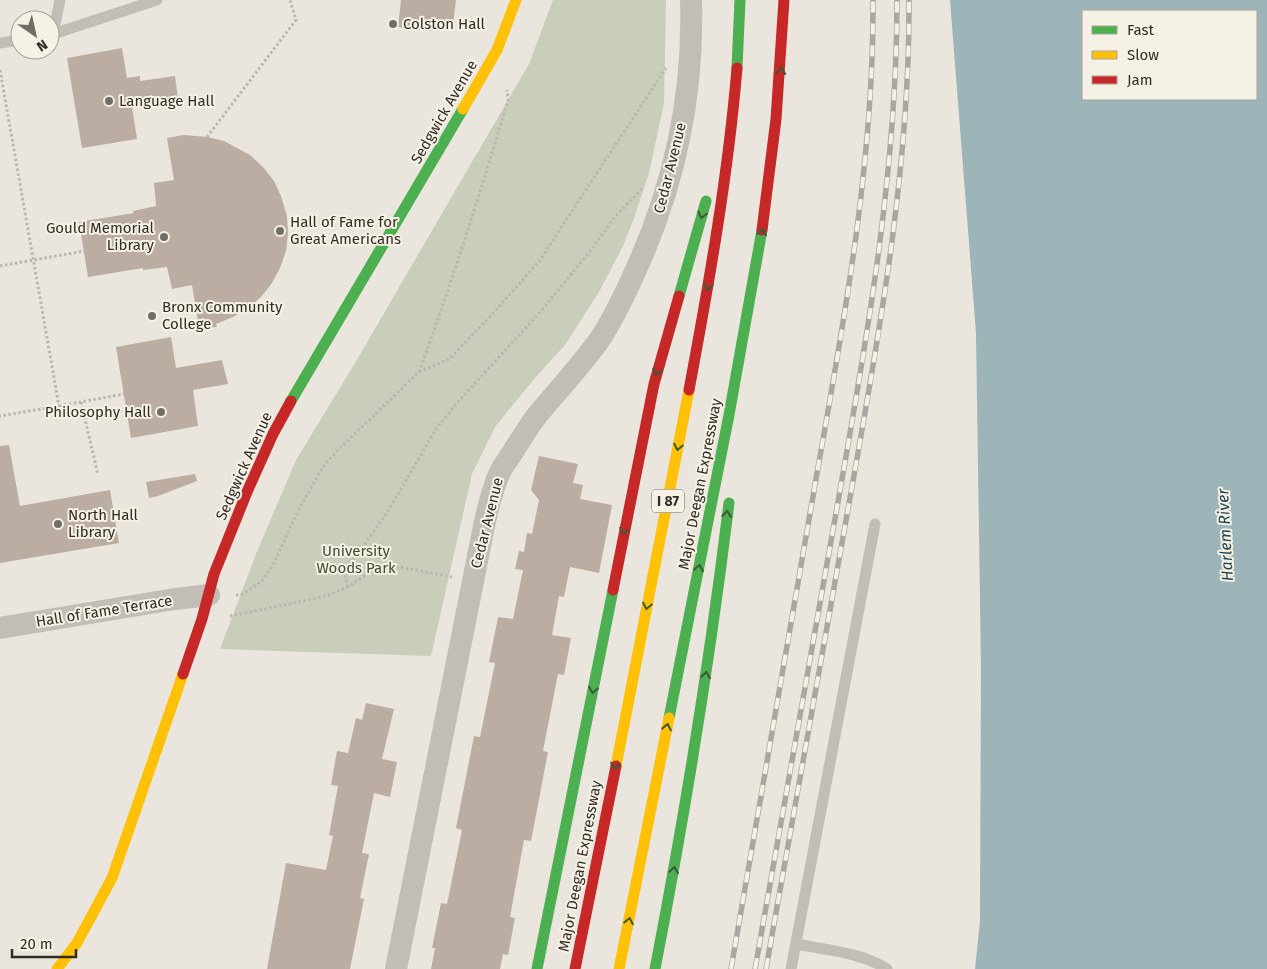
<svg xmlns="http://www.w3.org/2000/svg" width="1267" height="969" font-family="'Fira Sans',sans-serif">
<rect width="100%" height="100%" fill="#eae6de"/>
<path fill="#c8ceb9" d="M 553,0 L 666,0 L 664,103 L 649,173 L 634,218 L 623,246 L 599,292 L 565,345 L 534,379 L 495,427 L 472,474 L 431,656 L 220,649 L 256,554 L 296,460 L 355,363 L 529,64 Z"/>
<path fill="#9db4b8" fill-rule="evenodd" d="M 950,0 L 1267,0 L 1267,969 L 975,969 L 980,921 L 981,667 L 976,333 ZM 1083,11 L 1256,11 L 1256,99 L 1083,99 Z"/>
<path fill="#bcada2" d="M 401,0 L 456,0 L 453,25 L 432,23 L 431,31 L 398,27 Z
M 122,48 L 127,78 L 140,76 L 140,81 L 175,76 L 178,99 L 132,107 L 137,139 L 82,148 L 67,58 Z
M 184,135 L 207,137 L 224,141 L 250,155 L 263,167 L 274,181 L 281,196 L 287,216 L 288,234 L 286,251 L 280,268 L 272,283 L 261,297 L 248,308 L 233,317 L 216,324 L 217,327 L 199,328 L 192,285 L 172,289 L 167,267 L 143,270 L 143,268 L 88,277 L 79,222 L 134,213 L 133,211 L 156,206 L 154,183 L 174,180 L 167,138 Z
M 171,337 L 176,368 L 222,360 L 228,384 L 193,390 L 198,426 L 131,438 L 116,347 Z
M 9,445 L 20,506 L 110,490 L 119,543 L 0,563 L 0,446 Z
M 539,456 L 578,464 L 573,483 L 583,485 L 580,499 L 612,505 L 599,573 L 570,567 L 564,597 L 559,596 L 552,635 L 571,638 L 564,675 L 558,674 L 543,751 L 548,752 L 531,841 L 524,840 L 510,917 L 515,918 L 508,955 L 503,954 L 500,969 L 431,969 L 435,948 L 432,948 L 441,903 L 447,904 L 462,830 L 456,828 L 474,736 L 480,737 L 495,663 L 489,662 L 498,617 L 513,619 L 523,570 L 515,569 L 519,551 L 524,552 L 527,533 L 532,534 L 539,500 L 531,490 Z
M 195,474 L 197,481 L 158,496 L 149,498 L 146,482 Z
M 366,703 L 394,709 L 382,759 L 397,762 L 390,797 L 374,793 L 362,853 L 369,854 L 360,898 L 364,899 L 350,969 L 267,969 L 286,863 L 326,870 L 333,836 L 329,835 L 338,786 L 331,785 L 337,751 L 348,753 L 356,718 L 362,720 Z"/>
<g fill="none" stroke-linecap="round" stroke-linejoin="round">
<path stroke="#bbb6b0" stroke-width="3" stroke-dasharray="2.5 2.5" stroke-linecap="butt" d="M 0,70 L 59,406 L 0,416
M 207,137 L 296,20 L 290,0
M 0,266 L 84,251
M 419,372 C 452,282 481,191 508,100 L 507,90
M 81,402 L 98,475
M 59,406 L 124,394
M 348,587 L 344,572 L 387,513 L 436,429 L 457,403 L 541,311 L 591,250 L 614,218 L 644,187
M 236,595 L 241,595 L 261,582 L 273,565 L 298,511 L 322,468 L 337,451 L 419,372 L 449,359 L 489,318 L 540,260 L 666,68
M 230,616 L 327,596 L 348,587 L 369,573 L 394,566 L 452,577"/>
<path stroke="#c2beb7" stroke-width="11" d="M 53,34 L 60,0
M 50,35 L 157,0
M 0,43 L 20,40
M 796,944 C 826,950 860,952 887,969
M 791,969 L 875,524"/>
<path stroke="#c2beb7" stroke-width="22" d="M 0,628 L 175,599 L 209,595
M 396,969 L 484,526 C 488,508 492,489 500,472 C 504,464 510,457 514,450 C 521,439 528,428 535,418 C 557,391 580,367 600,339 C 614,318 625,294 635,272 C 674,187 694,94 691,0"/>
<path stroke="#4caf50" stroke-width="11" d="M 737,68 L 740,0
M 679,296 L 706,201
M 291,401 L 463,109
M 669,718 L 729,415 L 762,230
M 537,969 L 613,590
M 655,969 C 685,814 710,659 729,503"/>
<path stroke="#ffc107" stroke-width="11" d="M 463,109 L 497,50 L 516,0
M 616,766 L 689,390
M 57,969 L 77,943 L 112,878 L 183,674
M 619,969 L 669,718"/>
<path stroke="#c62828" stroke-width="11" d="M 762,230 L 776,119 L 784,0
M 689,390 C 709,283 728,176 737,68
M 613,590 L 654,384 L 679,296
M 183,674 L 202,619 L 214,574 L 247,492 L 273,434 L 291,401
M 575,969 L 616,766"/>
<defs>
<path id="rail" d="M 731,969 C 759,806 788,642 816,479 C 844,321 874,161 873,0
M 755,969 C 782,817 809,665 836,513 C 866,344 897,173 897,0
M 766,969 C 794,812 822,655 850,498 C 879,334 910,168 909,0"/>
</defs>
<use href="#rail" stroke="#aaa7a2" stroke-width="5.5"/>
<use href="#rail" stroke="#f6f1e5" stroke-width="4" stroke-dasharray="11" stroke-linecap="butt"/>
</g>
<defs><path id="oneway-chevron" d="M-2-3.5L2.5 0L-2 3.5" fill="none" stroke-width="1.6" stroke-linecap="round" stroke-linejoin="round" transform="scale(1.25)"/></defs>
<g stroke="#3b5a35">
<use href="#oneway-chevron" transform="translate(781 71) rotate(-85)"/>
<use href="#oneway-chevron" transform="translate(702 215) rotate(105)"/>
<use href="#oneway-chevron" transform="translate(762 232) rotate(-81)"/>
<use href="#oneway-chevron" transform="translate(708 287) rotate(100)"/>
<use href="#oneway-chevron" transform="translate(657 372) rotate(104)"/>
<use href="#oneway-chevron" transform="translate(678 447) rotate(101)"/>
<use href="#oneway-chevron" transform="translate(727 514) rotate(-83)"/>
<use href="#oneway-chevron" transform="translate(624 531) rotate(101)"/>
<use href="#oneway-chevron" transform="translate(699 568) rotate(-79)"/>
<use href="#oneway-chevron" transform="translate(647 606) rotate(101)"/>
<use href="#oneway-chevron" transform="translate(706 675) rotate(-81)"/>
<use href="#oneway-chevron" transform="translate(593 690) rotate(101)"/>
<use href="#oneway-chevron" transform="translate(667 727) rotate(-79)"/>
<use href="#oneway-chevron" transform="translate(615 766) rotate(101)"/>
<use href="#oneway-chevron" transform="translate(674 870) rotate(-81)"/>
<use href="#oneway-chevron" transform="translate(629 921) rotate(-79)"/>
</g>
<g fill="#726d67" stroke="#f6f1e5" stroke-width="2">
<circle cx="393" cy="24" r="5"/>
<circle cx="109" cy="101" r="5"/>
<circle cx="280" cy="231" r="5"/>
<circle cx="164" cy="237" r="5"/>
<circle cx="152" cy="316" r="5"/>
<circle cx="161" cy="412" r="5"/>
<circle cx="58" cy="524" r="5"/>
</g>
<g text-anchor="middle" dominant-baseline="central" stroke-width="4" stroke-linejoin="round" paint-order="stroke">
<rect fill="#f6f1e5" stroke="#6d6760" stroke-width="1" x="652" y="489.5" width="32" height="23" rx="4"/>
<g font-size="14" font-weight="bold" fill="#322c27">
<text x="668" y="501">I 87</text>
</g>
<g font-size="15" fill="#322c27" stroke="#f6f1e5" text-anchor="start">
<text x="403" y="24">Colston Hall</text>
<text x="119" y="101">Language Hall</text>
<text x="290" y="222">Hall of Fame for<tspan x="290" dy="17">Great Americans</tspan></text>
<text x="154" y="228" text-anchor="end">Gould Memorial<tspan x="154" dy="17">Library</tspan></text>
<text x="162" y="307">Bronx Community<tspan x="162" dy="17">College</tspan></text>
<text x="151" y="412" text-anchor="end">Philosophy Hall</text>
<text x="68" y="515">North Hall<tspan x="68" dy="17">Library</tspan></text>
</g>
<g font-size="15" fill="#322c27" stroke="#f6f1e5">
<text transform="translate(444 112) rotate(-60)">Sedgwick Avenue</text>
<text transform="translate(670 168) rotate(-76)">Cedar Avenue</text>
<text transform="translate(244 466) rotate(-66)">Sedgwick Avenue</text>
<text transform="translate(700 484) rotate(-79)">Major Deegan Expressway</text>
<text transform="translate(487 523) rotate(-76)">Cedar Avenue</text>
<text transform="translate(104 611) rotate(-9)">Hall of Fame Terrace</text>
<text transform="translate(580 866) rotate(-79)">Major Deegan Expressway</text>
</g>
<g font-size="15" fill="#3d4d2d" stroke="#f6f1e5">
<text x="356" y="551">University<tspan x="356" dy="17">Woods Park</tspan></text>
</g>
<g font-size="16" font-style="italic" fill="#21454e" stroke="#f6f1e5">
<text transform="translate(1225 535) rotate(-93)">Harlem River</text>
</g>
</g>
<rect x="1082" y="10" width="175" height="90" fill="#f6f1e5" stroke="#a8a299"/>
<rect x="1092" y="26" width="25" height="8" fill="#4caf50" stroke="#a8a299"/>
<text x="1127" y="35" font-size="15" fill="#322c27">Fast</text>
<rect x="1092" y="51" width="25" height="8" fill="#ffc107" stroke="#a8a299"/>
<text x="1127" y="60" font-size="15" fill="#322c27">Slow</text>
<rect x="1092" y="76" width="25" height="8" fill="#c62828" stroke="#a8a299"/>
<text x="1127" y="85" font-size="15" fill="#322c27">Jam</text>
<g transform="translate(35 35) rotate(146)"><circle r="24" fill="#f6f1e5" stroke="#a8a299"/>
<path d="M0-4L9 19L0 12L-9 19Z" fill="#726d67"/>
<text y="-8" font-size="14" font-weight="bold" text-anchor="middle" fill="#322c27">N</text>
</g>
<path d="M12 949v8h64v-8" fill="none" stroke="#322c27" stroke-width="2.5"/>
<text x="20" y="949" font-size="15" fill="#322c27" stroke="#f6f1e5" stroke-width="4" paint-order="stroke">20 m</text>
</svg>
